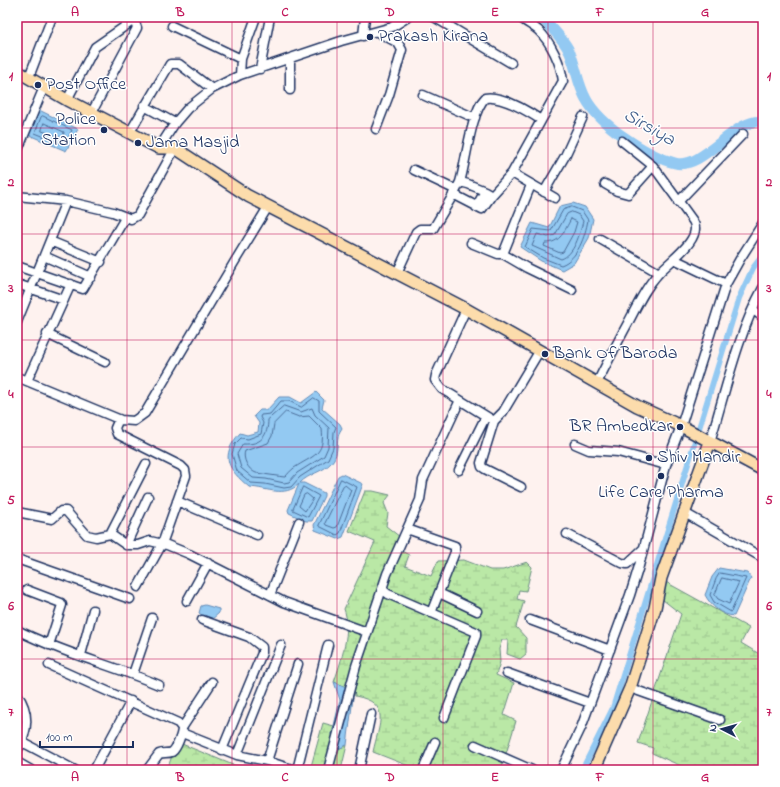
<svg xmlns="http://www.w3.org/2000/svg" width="780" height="787" font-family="'Indie Flower',sans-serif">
<defs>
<pattern id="wetland-marsh" width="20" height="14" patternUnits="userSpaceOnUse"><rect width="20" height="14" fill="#bae8a6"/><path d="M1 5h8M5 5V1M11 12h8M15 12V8" fill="none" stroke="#9fc791"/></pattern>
</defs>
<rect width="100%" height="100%" fill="#fef2ef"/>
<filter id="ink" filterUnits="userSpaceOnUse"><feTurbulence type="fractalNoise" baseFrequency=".025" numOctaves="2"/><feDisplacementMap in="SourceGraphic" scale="8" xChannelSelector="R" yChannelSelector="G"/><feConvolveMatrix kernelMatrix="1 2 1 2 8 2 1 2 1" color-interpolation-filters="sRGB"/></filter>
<g filter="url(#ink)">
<path fill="url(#wetland-marsh)" stroke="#6a8c82" d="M 365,491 L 373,491 L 390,495 L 384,503 L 388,513 L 386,526 L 400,537 L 396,548 L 409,555 L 405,566 L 431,576 L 438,561 L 464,560 L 490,570 L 503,570 L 527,562 L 532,567 L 526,591 L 519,590 L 517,599 L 524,601 L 516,627 L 526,638 L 526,654 L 520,659 L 507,654 L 508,640 L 502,640 L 499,649 L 500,662 L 496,675 L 514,683 L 504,715 L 516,721 L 501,770 L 419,770 L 373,752 C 379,724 392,703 355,696 L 354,690 L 334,682 C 341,662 352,629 344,609 L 375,542 L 349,531 Z
M 664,581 L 749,628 L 741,643 L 761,655 L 763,652 L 763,770 L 690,770 L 652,753 L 653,748 L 638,743 L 681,614 L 658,596 Z
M 323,723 L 334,726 L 332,734 L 338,749 L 347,745 L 341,770 L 310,770 Z
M 177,742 L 233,765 L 262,770 L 177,770 L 168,767 Z"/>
<path fill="#93c9f2" stroke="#638bb7" d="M 39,110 L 78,129 L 66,151 L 29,135 Z
M 573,203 L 585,207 L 593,219 L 589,238 L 574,263 L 562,270 L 541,261 L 520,247 L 532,223 L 549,228 L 560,206 Z
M 316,392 L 324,400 L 322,408 L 340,424 L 342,428 C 334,438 341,453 331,463 C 323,472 308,474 300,483 L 304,483 L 324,493 L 324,496 L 312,521 L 306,521 L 289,513 L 288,510 L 299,484 C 284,498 268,488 249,487 C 228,469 219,457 240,433 L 247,435 L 258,432 L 259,423 L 254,416 L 260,410 L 267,410 L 279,397 L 290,397 L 301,403 Z
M 342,474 L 363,484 L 343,537 L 338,539 L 315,530 L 314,525 L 338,476 Z
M 719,568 L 747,573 L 751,578 L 734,616 C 721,615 711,606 705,595 L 712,577 Z
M 205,605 L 219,609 L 219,613 L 210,621 L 199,613 L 201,606 Z
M 334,682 L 354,690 L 347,745 L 338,749 L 332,734 L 340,700 Z"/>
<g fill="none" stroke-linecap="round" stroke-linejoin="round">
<path stroke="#4b6d99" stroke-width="1" d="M 43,116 L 72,130 L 65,145 L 35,133 L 41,117 Z
M 44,123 L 64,132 L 63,138 L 42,131 Z
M 572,207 L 582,211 L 588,220 C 585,236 578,259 561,265 L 543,258 L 525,247 L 533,229 L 551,231 L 563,210 Z
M 572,212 L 579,215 L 583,221 C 580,234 574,255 561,259 L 532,246 L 537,234 L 548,237 L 555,235 L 567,214 Z
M 571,219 L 577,222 L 574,232 L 563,252 L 560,253 L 544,246 L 545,243 C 561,243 564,231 571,219 Z
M 314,398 L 319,401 L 319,411 L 336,427 L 334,432 L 333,448 L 328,459 L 300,477 L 291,487 L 284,488 L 265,484 L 251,483 L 237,471 L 232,454 L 235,444 L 241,438 L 248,439 L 261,434 L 263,423 L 260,417 L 261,415 L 270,414 L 281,401 L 289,401 L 301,407 Z
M 284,406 L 301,412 L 312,408 L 315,415 L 329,428 L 328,447 L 324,456 L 297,473 L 289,482 L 284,483 L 266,479 L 253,478 L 241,468 L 237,454 L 243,444 C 261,445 268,436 268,420 Z
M 286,412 L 299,417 L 309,416 L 322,429 C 325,456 313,455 294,468 C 290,471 288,474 285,477 C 282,477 258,473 256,473 C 248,470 242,458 245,451 L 268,443 L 272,436 L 274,424 Z
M 341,479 L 357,487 L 340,533 L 337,535 L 319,526 Z
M 345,485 L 351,490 L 337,527 L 334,528 L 326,525 L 325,523 L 343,486 Z
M 303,487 L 319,496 L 308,517 L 293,510 Z
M 307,494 L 313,499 L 305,511 L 299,506 L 304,495 Z
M 720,573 L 746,578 L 731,612 L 714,602 L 710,595 L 716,579 Z
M 722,578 L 739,582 L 729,604 L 718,599 L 715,595 Z"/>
<path stroke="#93c9f2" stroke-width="6" d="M 582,770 L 613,708 L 739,298 L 753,268 L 763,255"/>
<path stroke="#93c9f2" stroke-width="11" d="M 542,17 C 551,28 565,40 570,53 C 576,67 578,85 586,99 C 600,125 647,156 675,163 C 703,171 737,115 763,122"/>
<defs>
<path id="minor" d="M 389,17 L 402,21
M 434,17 L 511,63
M 172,26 L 241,59
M 363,36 L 365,17
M 260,69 L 270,17
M 240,75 L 241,59 L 256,17
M 29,77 L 52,17
M 290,90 L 290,59
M 423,95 L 475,118
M 67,100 L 95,47 L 134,20 L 136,17
M 144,106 L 175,123
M 92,112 L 137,28 L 134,20
M 376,129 L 389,95 L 402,50 L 398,43 L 377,32
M 130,132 L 170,64 L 179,64 L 212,89
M 159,148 L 175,123 L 188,108 L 212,89 L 240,75 L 341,41 L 392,27 L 408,17
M 17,152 L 44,87
M 414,170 L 456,190 L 460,182 L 468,184 L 485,191
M 512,173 L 555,198
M 460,182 C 466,162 471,112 485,98 C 501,95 529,112 541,120
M 605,184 L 617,191 L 628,194 L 653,166
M 544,192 L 565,156 L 583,117
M 453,194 L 482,209 L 492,195
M 17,196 L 66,201 L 113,212 L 131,219 L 138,215 L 175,148
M 678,202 L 743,134
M 476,207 L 485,191 L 492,195 L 512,173 L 563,81 C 561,64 551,42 538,30 C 532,25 525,22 520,17
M 600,239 L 659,273
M 50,241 L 101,262
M 471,243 L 498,254 L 503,254 L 531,185
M 503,254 L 527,268 L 572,290
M 44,256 L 91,277
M 674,259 L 726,284
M 17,266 L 83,289 L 125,218
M 397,273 L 416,232 L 420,229 L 433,229 L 456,190
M 17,284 L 64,300
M 466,309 L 436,375 L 435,380 L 442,389 L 494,421
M 753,310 L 763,317
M 17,322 L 66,201
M 47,334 L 105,362
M 17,377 L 121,420 L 134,421 L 145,413 L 235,261 L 268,207
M 27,381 L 71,284
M 597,383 C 607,363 617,343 628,323 C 637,306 645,288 658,274 C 668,262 704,239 693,221 L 653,166 L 622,141
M 119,419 L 115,428 L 117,434 L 181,466 L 185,470 L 186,476 L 162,544 L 138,587
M 710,442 C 725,393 738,333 763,288
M 575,444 L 589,450 L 618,452 L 666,465
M 459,470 L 486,416
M 521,487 L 485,469 L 482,467 L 481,463 L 494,421 L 503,412 L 540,350
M 177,501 L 257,535
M 17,512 L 52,519 L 61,511 L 66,511 L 87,535 L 96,537 L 110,534 L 126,545 L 138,545 L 150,541 L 167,545 L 189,554 L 284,602 L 367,632
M 683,512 L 763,558
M 407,529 L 455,546 L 455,552 L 431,613
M 110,534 L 146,464
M 567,534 L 622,563 L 627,564 L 643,549
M 126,545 L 148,497
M 17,559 L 130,599
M 27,590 L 61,603 L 62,605 L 49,645
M 439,593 L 477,611
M 270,595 L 299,522
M 187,601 L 208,563
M 202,620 L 249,637 L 262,647 L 262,653 L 222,750
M 530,620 L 610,650
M 17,630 C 62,653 112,665 159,685
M 81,655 L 93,610
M 49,665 L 178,723 L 182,728 C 182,734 177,748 172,752 C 168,754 163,752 159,754 L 147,770
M 507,673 L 590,703
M 133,674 L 152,618
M 630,688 L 720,720
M 17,694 C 30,712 28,732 17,751
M 444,718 L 476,636 L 476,632 L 388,594 L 382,589 L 387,574 L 420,500 L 423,480 L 460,400
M 182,728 L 212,682
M 182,733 L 237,755 L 267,761 L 295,770
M 22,742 L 75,770
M 475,745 L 532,770
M 237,755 L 281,645
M 267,761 L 298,664
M 17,762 L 31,770
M 94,770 L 131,701
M 297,770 L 328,645
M 328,770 L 356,666 L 382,589
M 359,770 L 371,714
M 423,770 L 435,742
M 561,770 L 581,728 L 630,595 L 639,566 L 666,465 L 681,426 L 726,284 L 740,259 L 763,223"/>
<path id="major" d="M 17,71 L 67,100 L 159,148 L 175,148 L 248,196 L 466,309 L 637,406 L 681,426 L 763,470
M 594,770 L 630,688 L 655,608 L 661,578 L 710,442"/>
</defs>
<use href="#minor" stroke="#1b2f5e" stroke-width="11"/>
<use href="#major" stroke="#1b2f5e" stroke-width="14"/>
<use href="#minor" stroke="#fff" stroke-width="8"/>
<use href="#major" stroke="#fcdcac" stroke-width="11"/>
</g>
</g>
<path fill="none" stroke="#c2185b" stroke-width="1" stroke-opacity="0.55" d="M 127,17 L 127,770M 232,17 L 232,770M 337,17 L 337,770M 443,17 L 443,770M 548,17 L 548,770M 653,17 L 653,770M 17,128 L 763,128M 17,234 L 763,234M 17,340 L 763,340M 17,447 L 763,447M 17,553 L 763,553M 17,659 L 763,659"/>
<g fill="#1b2f5e" stroke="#fff" stroke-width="1.5">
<circle cx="370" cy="37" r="4"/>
<circle cx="38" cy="85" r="4"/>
<circle cx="104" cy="130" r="4"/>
<circle cx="138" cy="143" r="4"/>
<circle cx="545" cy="354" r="4"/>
<circle cx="680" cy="427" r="4"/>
<circle cx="649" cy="458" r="4"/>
<circle cx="661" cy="476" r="4"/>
</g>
<g text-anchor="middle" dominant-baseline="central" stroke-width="3" stroke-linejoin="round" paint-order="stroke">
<g font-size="18" fill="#1b2f5e" stroke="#fff" text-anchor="start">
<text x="378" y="37">Prakash Kirana</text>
<text x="46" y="85">Post Office</text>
<text x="96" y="120" text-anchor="end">Police<tspan x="96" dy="21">Station</tspan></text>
<text x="146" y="143">Jama Masjid</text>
<text x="553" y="354">Bank Of Baroda</text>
<text x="672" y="427" text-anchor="end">BR Ambedkar</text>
<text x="657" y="458">Shiv Mandir</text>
<text x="661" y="493" text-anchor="middle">Life Care Pharma</text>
</g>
<g font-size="19" font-style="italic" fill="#3f5d8a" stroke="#fff">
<text transform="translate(649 128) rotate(30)">Sirsiya</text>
</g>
</g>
<rect width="780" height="787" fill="none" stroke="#fff" stroke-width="44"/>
<g transform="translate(722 729) rotate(276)" stroke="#ffffff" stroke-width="3" paint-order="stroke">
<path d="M0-3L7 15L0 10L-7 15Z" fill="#1b2f5e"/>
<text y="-6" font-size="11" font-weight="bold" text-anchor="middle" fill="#1b2f5e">N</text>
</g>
<path d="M40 741v6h93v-6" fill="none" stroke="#1b2f5e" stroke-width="2"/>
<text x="46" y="741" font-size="12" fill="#1b2f5e" stroke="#ffffff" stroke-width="3" paint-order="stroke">100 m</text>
<rect x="22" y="22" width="736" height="743" fill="none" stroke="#c2185b" stroke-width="1.5"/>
<g font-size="13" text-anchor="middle" font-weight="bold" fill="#c2185b">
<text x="75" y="16">A</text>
<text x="180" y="16">B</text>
<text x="285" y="16">C</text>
<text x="390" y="16">D</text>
<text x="495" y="16">E</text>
<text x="600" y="16">F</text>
<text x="705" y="16">G</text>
<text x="11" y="80">1</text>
<text x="769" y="80">1</text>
<text x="11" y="186">2</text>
<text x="769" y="186">2</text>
<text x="11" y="292">3</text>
<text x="769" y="292">3</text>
<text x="11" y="398">4</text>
<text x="769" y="398">4</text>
<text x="11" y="504">5</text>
<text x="769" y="504">5</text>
<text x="11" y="610">6</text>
<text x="769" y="610">6</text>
<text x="11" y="716">7</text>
<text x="769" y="716">7</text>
<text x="75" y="781">A</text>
<text x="180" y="781">B</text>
<text x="285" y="781">C</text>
<text x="390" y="781">D</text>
<text x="495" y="781">E</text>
<text x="600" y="781">F</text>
<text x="705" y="781">G</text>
</g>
</svg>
